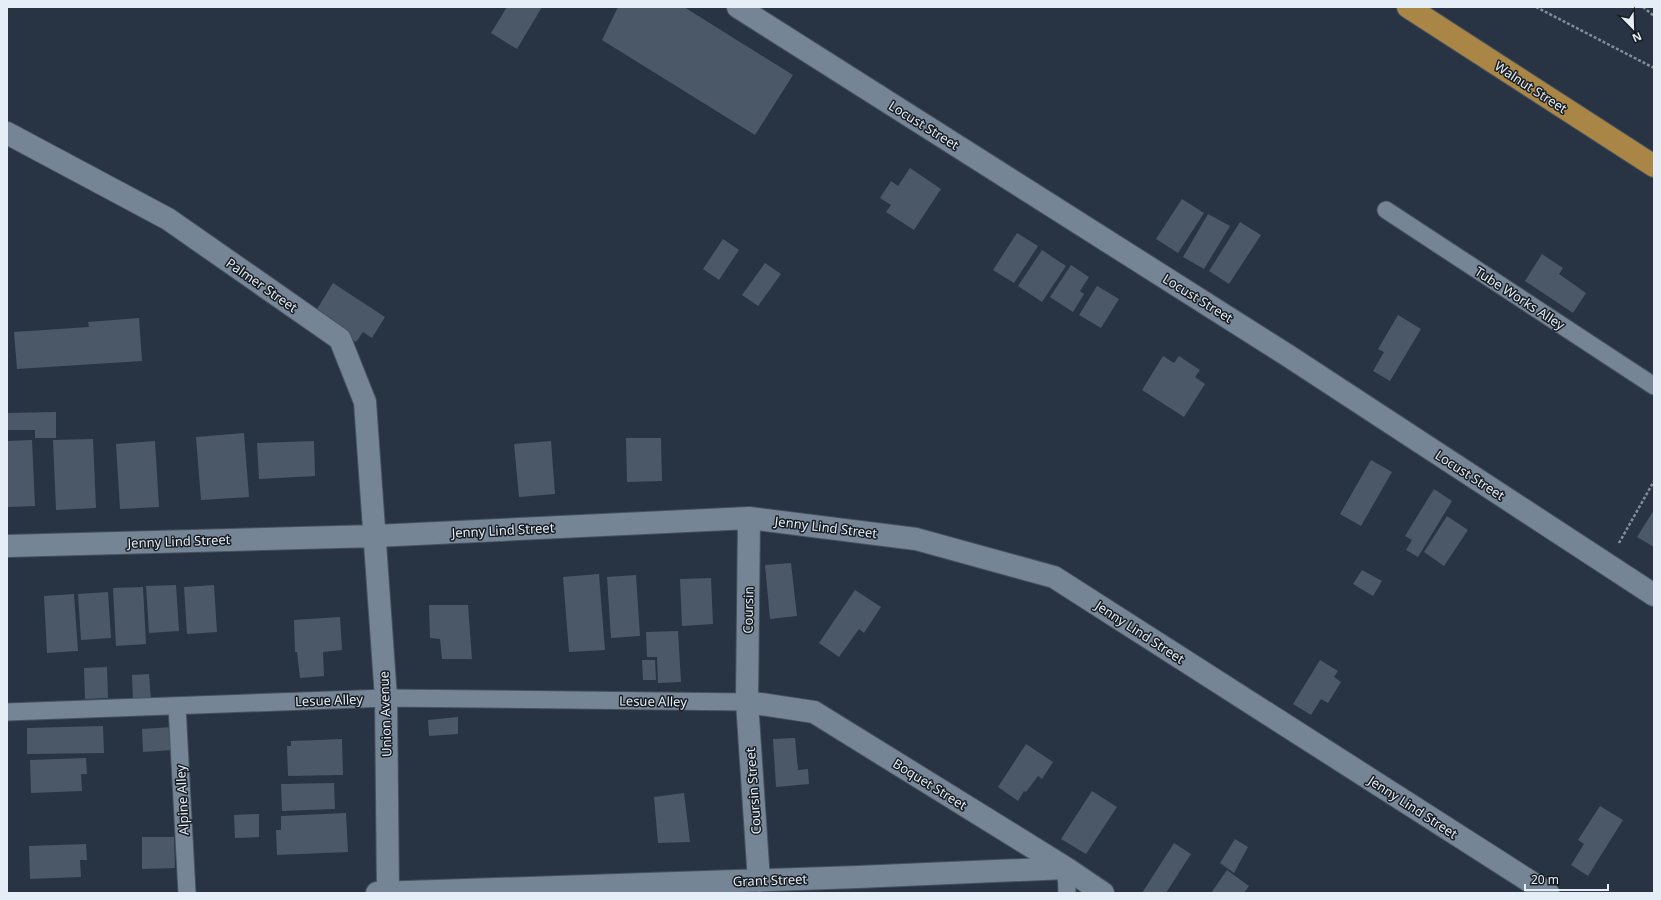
<svg xmlns="http://www.w3.org/2000/svg" width="1661" height="900" font-family="'Noto Sans',sans-serif">
<rect width="100%" height="100%" fill="#283443"/>
<path fill="#4a5867" d="M 507,7 L 542,7 L 517,49 L 491,33 Z
M 618,7 L 684,7 L 793,75 L 755,135 L 602,40 Z
M 910,168 L 941,189 L 914,230 L 886,212 L 891,205 L 880,198 L 891,181 L 898,186 Z
M 1182,199 L 1204,213 L 1178,253 L 1156,239 Z
M 1208,214 L 1230,226 L 1204,269 L 1183,257 Z
M 1240,222 L 1261,235 L 1229,284 L 1209,271 Z
M 1017,233 L 1038,246 L 1014,283 L 993,270 Z
M 723,239 L 739,250 L 719,280 L 703,269 Z
M 1042,250 L 1066,266 L 1042,302 L 1018,286 Z
M 1542,254 L 1563,268 L 1559,274 L 1586,293 L 1573,313 L 1525,281 Z
M 765,263 L 781,274 L 758,306 L 742,295 Z
M 1071,265 L 1089,277 L 1080,291 L 1084,294 L 1073,312 L 1050,297 Z
M 333,283 L 385,317 L 372,338 L 363,332 L 356,342 L 314,314 Z
M 1097,286 L 1119,299 L 1101,328 L 1079,315 Z
M 1398,315 L 1421,329 L 1390,381 L 1373,371 L 1384,352 L 1378,349 Z
M 139,318 L 142,361 L 17,369 L 14,332 L 89,327 L 88,322 Z
M 1163,356 L 1174,363 L 1179,356 L 1200,370 L 1195,377 L 1205,384 L 1184,417 L 1142,390 Z
M 56,412 L 56,438 L 35,438 L 35,430 L 7,430 L 7,413 Z
M 244,433 L 249,497 L 201,500 L 196,437 Z
M 626,438 L 661,438 L 662,481 L 627,482 Z
M 93,439 L 96,508 L 56,510 L 53,440 Z
M 32,440 L 35,506 L 8,507 L 7,441 Z
M 155,441 L 159,507 L 120,509 L 116,444 Z
M 314,441 L 315,476 L 259,479 L 257,443 Z
M 551,441 L 555,494 L 519,497 L 514,444 Z
M 1371,460 L 1392,472 L 1361,526 L 1340,514 Z
M 1434,489 L 1452,501 L 1418,557 L 1406,550 L 1412,540 L 1405,536 Z
M 1654,510 L 1654,547 L 1637,537 Z
M 1447,516 L 1468,530 L 1444,566 L 1424,552 Z
M 791,563 L 797,616 L 770,619 L 765,565 Z
M 1362,570 L 1382,581 L 1373,596 L 1353,584 Z
M 599,574 L 605,650 L 569,652 L 563,577 Z
M 636,575 L 640,636 L 611,638 L 607,577 Z
M 711,578 L 713,624 L 682,626 L 680,579 Z
M 176,585 L 179,631 L 149,633 L 146,586 Z
M 214,585 L 217,632 L 187,634 L 184,587 Z
M 143,587 L 146,644 L 116,646 L 113,588 Z
M 855,590 L 881,607 L 864,633 L 859,629 L 839,657 L 819,643 Z
M 108,592 L 111,638 L 81,640 L 78,594 Z
M 74,594 L 78,651 L 47,653 L 44,596 Z
M 429,605 L 468,605 L 472,659 L 442,659 L 440,639 L 430,638 Z
M 340,617 L 342,650 L 323,652 L 324,676 L 300,678 L 297,652 L 295,652 L 294,620 Z
M 678,631 L 681,682 L 658,683 L 657,657 L 647,657 L 646,632 Z
M 642,660 L 655,660 L 656,680 L 643,680 Z
M 1320,660 L 1338,671 L 1334,677 L 1341,682 L 1328,703 L 1321,699 L 1311,715 L 1293,704 Z
M 107,667 L 108,698 L 85,699 L 84,668 Z
M 149,674 L 151,700 L 133,701 L 132,675 Z
M 458,717 L 458,734 L 429,736 L 428,720 Z
M 103,726 L 104,753 L 27,754 L 27,728 Z
M 172,727 L 174,750 L 143,752 L 142,729 Z
M 795,738 L 798,770 L 808,769 L 809,784 L 776,787 L 773,739 Z
M 342,739 L 343,775 L 288,776 L 287,746 L 291,746 L 291,741 Z
M 1026,744 L 1053,762 L 1042,779 L 1038,776 L 1026,792 L 1024,791 L 1018,801 L 998,787 Z
M 86,758 L 87,774 L 81,774 L 82,791 L 31,793 L 30,760 Z
M 334,783 L 335,809 L 282,811 L 281,784 Z
M 1092,791 L 1117,807 L 1086,854 L 1061,839 Z
M 684,793 L 690,842 L 658,843 L 654,797 Z
M 1600,806 L 1623,820 L 1588,876 L 1571,865 L 1584,844 L 1578,840 Z
M 346,813 L 348,852 L 277,855 L 276,830 L 281,830 L 281,816 Z
M 259,814 L 259,837 L 235,838 L 234,815 Z
M 142,837 L 174,837 L 175,868 L 142,869 Z
M 1235,839 L 1248,847 L 1234,873 L 1220,863 Z
M 1174,843 L 1191,854 L 1166,893 L 1142,893 Z
M 86,844 L 87,860 L 80,860 L 81,877 L 30,879 L 29,846 Z
M 1227,870 L 1249,886 L 1244,893 L 1211,893 Z"/>
<g fill="none" stroke-linecap="round" stroke-linejoin="round">
<defs>
<path id="service" d="M 1386,210 L 1654,386
M 177,706 L 187,893
M 7,712 L 386,698 L 747,702
M 1066,868 L 1067,893"/>
<path id="minor" d="M 738,7 L 1287,355 L 1654,595
M 7,133 L 168,219 L 340,339 L 365,402 L 386,698 L 388,893
M 749,518 L 747,702 L 759,881
M 7,546 L 375,536 L 749,518 L 916,539 L 1054,577 L 1548,893
M 747,702 L 814,712 L 1066,868 L 1103,893
M 377,893 L 858,877 L 1066,868"/>
<path id="primary" d="M 1408,7 L 1654,166"/>
</defs>
<use href="#service" stroke="#47525f" stroke-width="19"/>
<use href="#minor" stroke="#47525f" stroke-width="24"/>
<use href="#primary" stroke="#47525f" stroke-width="24"/>
<path stroke="#838d99" stroke-width="2.5" stroke-dasharray="3 2" stroke-linecap="butt" d="M 1536,7 L 1654,68
M 1643,7 L 1654,16
M 1619,543 L 1654,481"/>
<use href="#service" stroke="#768596" stroke-width="17"/>
<use href="#minor" stroke="#768596" stroke-width="22"/>
<use href="#primary" stroke="#a98645" stroke-width="22"/>
</g>
<g text-anchor="middle" dominant-baseline="central" stroke-width="3" stroke-linejoin="round" paint-order="stroke">
<g font-size="13" fill="#e5edf7" stroke="#161c22">
<text transform="translate(1531 87) rotate(33)">Walnut Street</text>
<text transform="translate(924 125) rotate(32)">Locust Street</text>
<text transform="translate(262 285) rotate(35)">Palmer Street</text>
<text transform="translate(1198 298) rotate(32)">Locust Street</text>
<text transform="translate(1520 298) rotate(33)">Tube Works Alley</text>
<text transform="translate(1470 475) rotate(33)">Locust Street</text>
<text transform="translate(826 527) rotate(7)">Jenny Lind Street</text>
<text transform="translate(503 530) rotate(-3)">Jenny Lind Street</text>
<text transform="translate(179 541) rotate(-2)">Jenny Lind Street</text>
<text transform="translate(748 610) rotate(-89)">Coursin</text>
<text transform="translate(1140 632) rotate(33)">Jenny Lind Street</text>
<text transform="translate(329 700) rotate(-2)">Lesue Alley</text>
<text transform="translate(653 701) rotate(1)">Lesue Alley</text>
<text transform="translate(385 714) rotate(-92)">Union Avenue</text>
<text transform="translate(930 784) rotate(32)">Boquet Street</text>
<text transform="translate(753 791) rotate(-94)">Coursin Street</text>
<text transform="translate(182 800) rotate(-93)">Alpine Alley</text>
<text transform="translate(1413 807) rotate(33)">Jenny Lind Street</text>
<text transform="translate(770 880) rotate(-2)">Grant Street</text>
</g>
</g>
<rect width="1661" height="900" fill="none" stroke="#e5edf7" stroke-width="16"/>
<g transform="translate(1633 28) rotate(157)" stroke="#161c22" stroke-width="3" paint-order="stroke">
<path d="M0-3L7 15L0 10L-7 15Z" fill="#e5edf7"/>
<text y="-6" font-size="11" font-weight="bold" text-anchor="middle" fill="#e5edf7">N</text>
</g>
<path d="M1525 884v6h83v-6" fill="none" stroke="#e5edf7" stroke-width="2"/>
<text x="1531" y="884" font-size="12" fill="#e5edf7" stroke="#161c22" stroke-width="3" paint-order="stroke">20 m</text>
</svg>
